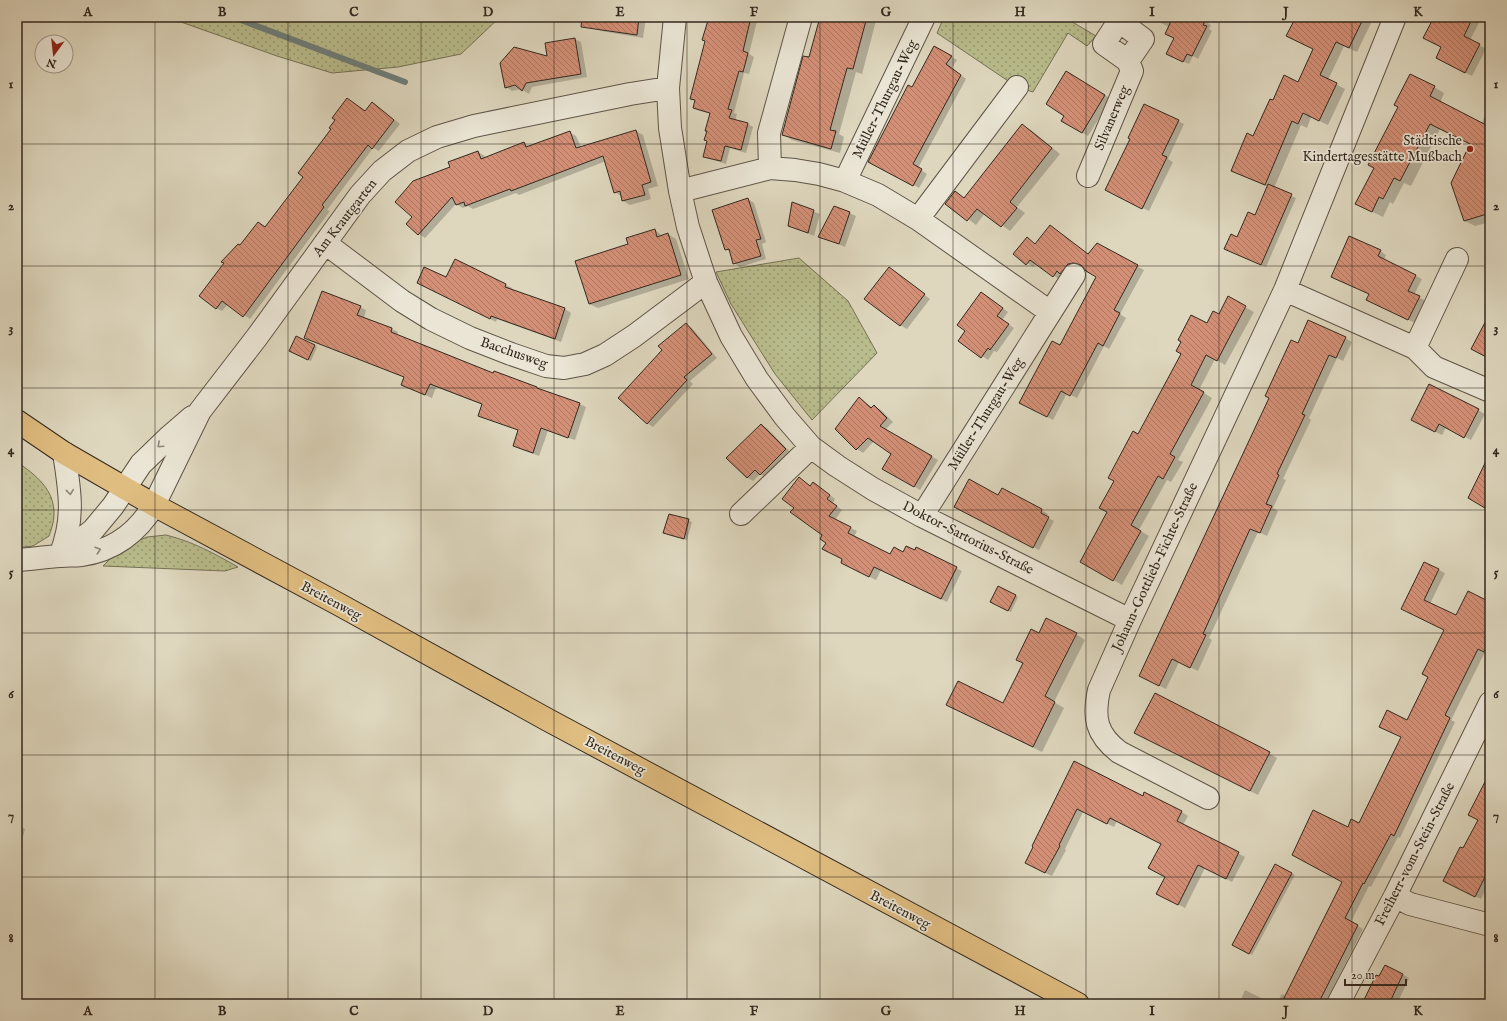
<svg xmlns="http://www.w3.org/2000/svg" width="1507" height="1021" font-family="'IM FELL English',serif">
<defs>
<pattern id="grass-dots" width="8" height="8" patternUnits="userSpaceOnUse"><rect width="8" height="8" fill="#b9bc8c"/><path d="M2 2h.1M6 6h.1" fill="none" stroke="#979972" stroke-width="1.8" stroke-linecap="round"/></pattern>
<pattern id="building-back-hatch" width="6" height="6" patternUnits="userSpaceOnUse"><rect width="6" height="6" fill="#d49077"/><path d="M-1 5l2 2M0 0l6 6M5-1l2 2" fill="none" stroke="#ad7661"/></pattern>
</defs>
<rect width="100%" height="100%" fill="#ded7be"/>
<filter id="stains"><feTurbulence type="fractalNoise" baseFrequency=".005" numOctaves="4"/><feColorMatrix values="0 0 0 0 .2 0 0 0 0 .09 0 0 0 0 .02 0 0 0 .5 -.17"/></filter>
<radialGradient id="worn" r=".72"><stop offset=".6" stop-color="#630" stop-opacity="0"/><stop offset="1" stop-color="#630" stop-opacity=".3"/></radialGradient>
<path fill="url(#grass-dots)" stroke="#767256" d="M 167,17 L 500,17 L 461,54 L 398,67 L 332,73 L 277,56 Z
M 944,17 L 1064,17 L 1096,36 L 1087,46 L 1068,33 L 1033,92 L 1017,87 L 937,33 Z
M 799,258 L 848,301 L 877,353 L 812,420 L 775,374 L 731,304 L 716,272 Z
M 17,462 C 36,475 55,490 54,515 C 54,522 51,530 49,536 L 33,546 L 17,548 Z
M 166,535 C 194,542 213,553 238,567 L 225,571 L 103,566 L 121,548 L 147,537 Z"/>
<path fill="#0003" d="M 596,17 L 646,17 L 643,38 L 601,31 L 595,28 Z
M 709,17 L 758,17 L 749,54 L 754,57 L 749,74 L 744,73 L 734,113 L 737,114 L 735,121 L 748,124 L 753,127 L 746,153 L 730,148 L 726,164 L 710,159 L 704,156 L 708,141 L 711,114 L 700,111 L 694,108 L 696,101 L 691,98 L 706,41 Z
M 821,17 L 877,17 L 862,74 L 856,72 L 839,134 L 844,137 L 840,153 L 792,140 L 783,134 L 809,58 Z
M 1156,17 L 1209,17 L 1206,22 L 1211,25 L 1209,29 L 1212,31 L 1198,59 L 1193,56 L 1189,64 L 1173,57 L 1175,38 L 1169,27 L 1155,20 Z
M 1297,17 L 1374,17 L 1357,52 L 1344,46 L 1328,80 L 1345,89 L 1328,125 L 1311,117 L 1307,128 L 1301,125 L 1274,188 L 1296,198 L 1266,267 L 1231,252 L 1237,238 L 1255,216 L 1268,187 L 1241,175 L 1253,137 L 1273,101 L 1299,83 L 1314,49 L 1287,36 Z
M 1435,17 L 1482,17 L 1470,40 L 1486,49 L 1472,76 L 1444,62 L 1442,47 Z
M 574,39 L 581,42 L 587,77 L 532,87 L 529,94 L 521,89 L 512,91 L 506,87 Z
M 934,47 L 957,60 L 952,68 L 966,79 L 918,168 L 927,174 L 919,188 L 875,165 L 912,88 Z
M 1067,72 L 1111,99 L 1088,136 L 1063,121 L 1066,116 Z
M 1434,87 L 1444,93 L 1440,103 L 1481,124 L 1490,106 L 1490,222 L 1475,226 L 1465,221 L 1471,144 L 1440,129 L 1411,186 L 1404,183 L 1393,204 L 1390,202 L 1383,217 L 1367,209 Z
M 378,107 L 400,124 L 379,151 L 373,148 L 327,210 L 330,211 L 250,319 L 228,304 L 222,311 L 216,308 L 240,247 L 266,228 L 366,112 Z
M 1178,121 L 1184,124 L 1168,159 L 1173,162 L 1149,211 L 1112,193 Z
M 1023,126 L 1031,130 L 1060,154 L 1017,207 L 1025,213 L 1010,231 L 985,213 L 976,225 L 947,203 L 955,192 L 966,199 Z
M 636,131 L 643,135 L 658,186 L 648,189 L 651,199 L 630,205 L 623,201 L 622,197 L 615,192 L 606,161 L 519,195 L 516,193 L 473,209 L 468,206 L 463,208 L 456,204 L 425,238 L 419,234 L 452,167 L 478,152 L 485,156 L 486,158 L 524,143 L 530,147 L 569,132 L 576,136 L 581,147 Z
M 748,199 L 754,203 L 766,242 L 762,244 L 766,259 L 740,267 L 734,263 L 731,252 L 725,249 Z
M 793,204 L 820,214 L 814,236 L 789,226 Z
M 849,213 L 856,216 L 845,247 L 819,236 Z
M 1051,226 L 1089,255 L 1097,245 L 1144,270 L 1120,314 L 1126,318 L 1109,349 L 1104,346 L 1077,398 L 1067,393 L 1053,420 L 1027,406 L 1097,277 L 1082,266 L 1074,267 L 1060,280 L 1037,263 L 1033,267 L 1014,254 L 1027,239 L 1036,245 Z
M 655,230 L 663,236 L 668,234 L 676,239 L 689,279 L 598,308 L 589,304 L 630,245 Z
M 1380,251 L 1386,255 L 1384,260 L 1422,279 L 1414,295 L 1426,301 L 1415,323 L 1373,303 L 1370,294 L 1339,280 Z
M 455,261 L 506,285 L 512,288 L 511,290 L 565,309 L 571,313 L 561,342 L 497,319 L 496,322 L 424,286 L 447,278 Z
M 890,268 L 930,299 L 907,329 L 900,325 Z
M 982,293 L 1008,312 L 1002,320 L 1014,328 L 997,352 L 994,351 L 988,360 L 960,341 L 967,331 Z
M 1228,298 L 1254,312 L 1225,365 L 1215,359 L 1199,390 L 1212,398 L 1178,460 L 1183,462 L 1171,482 L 1167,480 L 1139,530 L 1149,536 L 1122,585 L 1081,561 L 1108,512 L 1138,435 L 1207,324 L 1219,315 Z
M 360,307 L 366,310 L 364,318 L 392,329 L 398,332 L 397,335 L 494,374 L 537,388 L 543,392 L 580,404 L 586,407 L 575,440 L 548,431 L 539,456 L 520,449 L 514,446 L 519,430 L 486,419 L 479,415 L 483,405 L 436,387 L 432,398 L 402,385 L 405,377 L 312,341 Z
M 686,324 L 692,328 L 717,358 L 690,381 L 693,384 L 653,427 L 647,423 Z
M 1345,338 L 1352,342 L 1343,361 L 1337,358 L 1309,418 L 1311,420 L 1283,479 L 1286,480 L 1273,508 L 1278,511 L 1267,536 L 1258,532 L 1209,638 L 1212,640 L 1198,671 L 1179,662 L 1166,689 L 1147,680 L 1299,344 Z
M 314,345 L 317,347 L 311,361 L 293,353 Z
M 859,398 L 873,408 L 874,406 L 881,410 L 893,422 L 885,430 L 938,460 L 920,490 L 884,468 L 892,454 L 874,441 L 863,453 L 857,449 L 836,429 Z
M 1478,410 L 1485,414 L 1471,440 L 1446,427 L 1442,435 L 1418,423 Z
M 761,425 L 767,428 L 791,453 L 767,478 L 760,474 L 753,481 L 748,478 L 728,458 Z
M 805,482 L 811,486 L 819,487 L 835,499 L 833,503 L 842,510 L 835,520 L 857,531 L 854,537 L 891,555 L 904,553 L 956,568 L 962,571 L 947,602 L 881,570 L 876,580 L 848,566 L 844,559 L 827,543 L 823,535 L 795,507 Z
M 1002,489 L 1048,514 L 1046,517 L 1054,521 L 1039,550 L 961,510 L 999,496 Z
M 669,515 L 692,522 L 687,540 L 667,534 Z
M 1425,563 L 1445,573 L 1430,604 L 1456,616 L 1490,603 L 1490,654 L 1485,652 L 1451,720 L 1455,722 L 1400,838 L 1398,837 L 1371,887 L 1369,886 L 1351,922 L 1363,929 L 1325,1004 L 1276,1004 L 1282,994 L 1286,996 L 1343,882 L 1348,828 L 1360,824 L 1402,737 L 1387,730 L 1408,722 L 1429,677 L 1446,630 L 1409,612 Z
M 999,588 L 1018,597 L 1011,612 L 991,602 Z
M 1039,634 L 1076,634 L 1085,640 L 1054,702 L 1064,708 L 1042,752 L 957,710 L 1004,704 Z
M 1143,737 L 1269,753 L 1277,758 L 1258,795 Z
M 1075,763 L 1143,797 L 1145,793 L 1182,812 L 1188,816 L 1183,825 L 1245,857 L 1232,882 L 1205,868 L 1185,908 L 1164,897 L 1166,877 L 1162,843 L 1117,821 L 1114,827 L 1083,812 L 1065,849 L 1066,850 L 1052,876 L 1033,867 Z
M 1490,777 L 1490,882 L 1481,899 L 1451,884 L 1464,850 L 1479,820 Z
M 17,825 L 25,829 L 17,858 Z
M 1276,865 L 1295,875 L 1252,955 L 1233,945 Z
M 1386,966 L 1409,978 L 1397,1004 L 1364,1004 Z
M 1245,990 L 1273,1004 L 1239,1004 Z"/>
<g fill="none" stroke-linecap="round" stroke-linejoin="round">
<path stroke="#6d7e7a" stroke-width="6" d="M 233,17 L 405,82"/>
</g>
<path fill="url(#building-back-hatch)" stroke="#33281f" d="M 582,17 L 639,17 L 637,35 L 581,27 Z
M 709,17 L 751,17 L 743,51 L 748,53 L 743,72 L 739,71 L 728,109 L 732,110 L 729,118 L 748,123 L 741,150 L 725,146 L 721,161 L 703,157 L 707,141 L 704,140 L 707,131 L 705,131 L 710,113 L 693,108 L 695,100 L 690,99 L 705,41 L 702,40 Z
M 820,17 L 867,17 L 853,69 L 847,68 L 830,130 L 836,131 L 831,149 L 782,135 L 803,56 L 809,57 Z
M 1173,17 L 1207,17 L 1203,25 L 1207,26 L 1192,56 L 1187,54 L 1183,62 L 1166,54 L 1174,38 L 1165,34 Z
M 1296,17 L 1364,17 L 1349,48 L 1336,42 L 1320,75 L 1337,83 L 1319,121 L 1303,113 L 1298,124 L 1292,121 L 1265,185 L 1231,171 L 1247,133 L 1253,136 L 1270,99 L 1273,100 L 1284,75 L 1298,82 L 1313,49 L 1286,36 Z
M 1434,17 L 1473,17 L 1464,36 L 1480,44 L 1465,73 L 1436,58 L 1441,47 L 1423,38 Z
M 575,38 L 581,74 L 526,83 L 522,91 L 515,85 L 505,88 L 500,63 L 514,47 L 547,56 L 545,43 Z
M 934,46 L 952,56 L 946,64 L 961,75 L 913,164 L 922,169 L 913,186 L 868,162 L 908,85 L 912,87 Z
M 1066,71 L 1105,95 L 1082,133 L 1061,121 L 1064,116 L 1046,104 Z
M 1410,74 L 1435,86 L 1430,96 L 1490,127 L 1490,213 L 1464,221 L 1451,183 L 1470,144 L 1430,124 L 1400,181 L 1394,178 L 1383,199 L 1379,197 L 1372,212 L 1355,204 L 1374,168 L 1368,165 L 1398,107 L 1394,105 Z
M 347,98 L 365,111 L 372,102 L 394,120 L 372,149 L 368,145 L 322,205 L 324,207 L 243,317 L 222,301 L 216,309 L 199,296 L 224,263 L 221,262 L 238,244 L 240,245 L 258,222 L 265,227 L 303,177 L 298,173 L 331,129 L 329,128 L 335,120 L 332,118 Z
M 1144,104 L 1179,120 L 1162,155 L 1167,157 L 1142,209 L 1105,190 L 1130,139 L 1128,138 Z
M 1022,124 L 1052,148 L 1010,202 L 1017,208 L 1001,227 L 977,209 L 967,221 L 945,204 L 955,191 L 964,198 Z
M 636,130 L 651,182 L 642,185 L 645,195 L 622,201 L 620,191 L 614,193 L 603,156 L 511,191 L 510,189 L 465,206 L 464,202 L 456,205 L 452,197 L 418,235 L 406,224 L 412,217 L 395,202 L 413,181 L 450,167 L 448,162 L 478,151 L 481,159 L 524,142 L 526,147 L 570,131 L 576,148 Z
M 1268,184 L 1292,194 L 1261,265 L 1224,249 L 1231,234 L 1237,237 L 1248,212 L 1255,215 Z
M 748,198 L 761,239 L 756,240 L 761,256 L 733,264 L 729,249 L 725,250 L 712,210 Z
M 792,202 L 814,210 L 808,233 L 788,226 Z
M 834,206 L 850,212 L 839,244 L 818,237 Z
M 1050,225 L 1088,254 L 1097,243 L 1138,265 L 1114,310 L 1120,313 L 1103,346 L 1098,343 L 1070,396 L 1061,391 L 1047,417 L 1019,403 L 1052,341 L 1060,345 L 1096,277 L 1086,271 L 1081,265 L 1074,263 L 1068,264 L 1060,274 L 1057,271 L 1053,277 L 1030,260 L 1026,265 L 1013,254 L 1027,237 L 1035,244 Z
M 655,229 L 657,237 L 668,233 L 681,275 L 589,304 L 575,261 L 628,244 L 626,238 Z
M 1349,236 L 1381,250 L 1378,256 L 1416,275 L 1408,291 L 1420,296 L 1408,320 L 1366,300 L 1369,294 L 1331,277 Z
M 455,259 L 506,284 L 505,287 L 565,308 L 555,339 L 491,316 L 490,319 L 417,283 L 424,267 L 446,277 Z
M 889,267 L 925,294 L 900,326 L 864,299 Z
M 322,291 L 361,306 L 357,315 L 392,328 L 391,332 L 493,373 L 494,371 L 537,387 L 537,388 L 580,403 L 568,438 L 541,428 L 533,453 L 513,446 L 518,430 L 478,416 L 482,404 L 430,384 L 425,395 L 401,385 L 404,377 L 304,338 Z
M 981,292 L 1003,308 L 997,316 L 1009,324 L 990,350 L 988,348 L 981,358 L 958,341 L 965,331 L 957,325 Z
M 1228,296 L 1246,306 L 1217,361 L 1206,355 L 1191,385 L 1204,392 L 1170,454 L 1175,457 L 1163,479 L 1158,476 L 1131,525 L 1141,531 L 1113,581 L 1080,562 L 1107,512 L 1099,508 L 1114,481 L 1108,478 L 1133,431 L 1138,434 L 1181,354 L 1176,351 L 1181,342 L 1178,340 L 1191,315 L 1207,323 L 1213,311 L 1219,314 Z
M 1490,313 L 1490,359 L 1471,349 Z
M 1308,320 L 1346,337 L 1336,358 L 1329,355 L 1302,414 L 1305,415 L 1277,474 L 1279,475 L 1266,504 L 1272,506 L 1260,533 L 1250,529 L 1203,634 L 1206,635 L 1190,668 L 1172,659 L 1159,686 L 1139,676 L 1269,398 L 1265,396 L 1291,340 L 1298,343 Z
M 686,323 L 712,354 L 684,377 L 687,380 L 647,424 L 618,398 L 662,350 L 658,346 Z
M 296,336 L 315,345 L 308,360 L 289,351 Z
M 1429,384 L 1479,409 L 1464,438 L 1439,424 L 1435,432 L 1411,420 Z
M 859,397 L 871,408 L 874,405 L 887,418 L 880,426 L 932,456 L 914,487 L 882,469 L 891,454 L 868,438 L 856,450 L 835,429 Z
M 761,424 L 786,449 L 760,475 L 755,470 L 747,478 L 726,458 Z
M 1490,453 L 1490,511 L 1468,498 Z
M 799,477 L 810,486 L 813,482 L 830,495 L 827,499 L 837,506 L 829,516 L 851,527 L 848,533 L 890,554 L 894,547 L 903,552 L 906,546 L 915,550 L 916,547 L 957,567 L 941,599 L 874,567 L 869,577 L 841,563 L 842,559 L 822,549 L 826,543 L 820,539 L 822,535 L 790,512 L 794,508 L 782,499 Z
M 969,479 L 998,495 L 1002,488 L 1042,509 L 1041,513 L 1049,517 L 1033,548 L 954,507 Z
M 669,514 L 689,519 L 684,539 L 663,533 Z
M 1424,562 L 1439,569 L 1424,600 L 1456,615 L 1468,591 L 1490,602 L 1490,640 L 1484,652 L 1478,649 L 1445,715 L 1450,718 L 1394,836 L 1391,834 L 1364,884 L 1363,883 L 1345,918 L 1358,925 L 1318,1004 L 1281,1004 L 1342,882 L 1292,855 L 1313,810 L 1348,827 L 1351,819 L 1359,823 L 1401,737 L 1379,727 L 1387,710 L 1407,720 L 1428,677 L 1422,674 L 1444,630 L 1401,609 Z
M 998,586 L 1016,595 L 1008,611 L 990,602 Z
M 1046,618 L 1077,633 L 1045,696 L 1055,702 L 1033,747 L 946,705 L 958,681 L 1003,703 L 1023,663 L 1016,660 L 1031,629 L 1039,633 Z
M 1155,693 L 1270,752 L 1250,791 L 1134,733 Z
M 1074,761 L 1143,796 L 1144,792 L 1182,811 L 1177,821 L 1239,852 L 1226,879 L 1198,865 L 1178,905 L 1156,894 L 1165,877 L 1148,868 L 1161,844 L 1110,818 L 1107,824 L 1077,809 L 1059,845 L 1060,846 L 1045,873 L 1025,863 L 1033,847 L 1032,846 Z
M 1490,772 L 1490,867 L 1475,897 L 1443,881 L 1460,847 L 1463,848 L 1478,820 L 1468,815 Z
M 1275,864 L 1292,873 L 1249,954 L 1232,945 Z
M 1385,965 L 1403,974 L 1389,1004 L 1362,1004 L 1376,975 L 1379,976 Z"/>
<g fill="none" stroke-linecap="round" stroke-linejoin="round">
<defs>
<path id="minor" d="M 675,17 L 668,88 L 670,128 L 680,191 L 688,227 L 706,282 L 731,336 L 757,379 L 785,417 L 811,447 L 837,466 L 873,489 L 922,516 L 1130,620
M 770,168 L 769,133 L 801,17
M 1088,176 L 1132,71 L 1128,61 L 1104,44 L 1119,21 L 1143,39 L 1128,61
M 845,181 L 924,17
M 680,191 L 770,168 L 795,170 L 819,174 L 845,181 L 878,195 L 918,219 L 1050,312
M 918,219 L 1017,87
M 325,243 L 402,301 L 431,319 L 470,338 L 511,354 L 546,366 L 564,368 L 585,364 L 605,355 L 634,336 L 706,282
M 1285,290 L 1415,348 L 1434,367 L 1490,391
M 1415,348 L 1457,259
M 741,514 L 811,447
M 922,516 L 1074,275
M 60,556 L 93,530 L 113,506 L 141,464 L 170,436 L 192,417
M 60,556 C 75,519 70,491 64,453
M 17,560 C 32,559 45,557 60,556 C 67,555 74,556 81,555 C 113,551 138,532 154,505 L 200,411 L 257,337 L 360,195 L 382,171 L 408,151 L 437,137 L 474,126 L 630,94 L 668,88
M 1208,798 L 1119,752 C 1096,734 1093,718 1099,690 L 1130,620 L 1285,290 L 1395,17
M 1395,896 L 1410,904 L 1490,925
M 1338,1004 L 1395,896 L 1490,703"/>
<path id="major" d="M 17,421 L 64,453 L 154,505 L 340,605 L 548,720 L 1078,1004"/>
</defs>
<use href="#minor" stroke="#5e5447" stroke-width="24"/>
<use href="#major" stroke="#33281f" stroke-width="24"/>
<use href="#minor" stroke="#eae5d5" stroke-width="22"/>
<use href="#major" stroke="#dfbc7f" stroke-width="22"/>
</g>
<defs><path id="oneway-chevron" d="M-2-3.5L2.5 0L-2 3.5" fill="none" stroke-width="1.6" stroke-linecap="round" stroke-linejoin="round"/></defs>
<g stroke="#8e867a">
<use href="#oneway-chevron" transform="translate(160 445) rotate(137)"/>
<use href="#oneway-chevron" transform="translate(70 492) rotate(84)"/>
<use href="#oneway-chevron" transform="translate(98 550) rotate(-18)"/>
</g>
<path fill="none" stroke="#33281f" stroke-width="1" stroke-opacity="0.55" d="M 155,17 L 155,1004M 288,17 L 288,1004M 421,17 L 421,1004M 554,17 L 554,1004M 687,17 L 687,1004M 820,17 L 820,1004M 953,17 L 953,1004M 1086,17 L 1086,1004M 1219,17 L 1219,1004M 1352,17 L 1352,1004M 17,144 L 1490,144M 17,266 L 1490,266M 17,388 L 1490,388M 17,510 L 1490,510M 17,633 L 1490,633M 17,755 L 1490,755M 17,877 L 1490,877"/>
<circle fill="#8f2418" stroke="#eae5d5" stroke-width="1.5" cx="1470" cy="149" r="4"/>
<g text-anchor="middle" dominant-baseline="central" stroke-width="3.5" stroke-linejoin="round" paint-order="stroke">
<g font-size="14" fill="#33281f" stroke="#eae5d5">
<text transform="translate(885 99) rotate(-64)">Müller-Thurgau-Weg</text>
<text transform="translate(1112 118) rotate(-67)">Silvanerweg</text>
<text transform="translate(345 218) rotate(-52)">Am Krautgarten</text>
<text transform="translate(514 353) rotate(19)">Bacchusweg</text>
<text transform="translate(986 414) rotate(-58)">Müller-Thurgau-Weg</text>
<text transform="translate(968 538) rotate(27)">Doktor-Sartorius-Straße</text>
<text transform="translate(1155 567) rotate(-65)">Johann-Gottlieb-Fichte-Straße</text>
<text transform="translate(331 601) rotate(28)">Breitenweg</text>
<text transform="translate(615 756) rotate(28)">Breitenweg</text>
<text transform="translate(1415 854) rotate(-63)">Freiherr-vom-Stein-Straße</text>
<text transform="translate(900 910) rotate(28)">Breitenweg</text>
</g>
<g font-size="14" fill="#33281f" stroke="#eae5d5" text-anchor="end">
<text x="1462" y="141">Städtische<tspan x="1462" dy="16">Kindertagesstätte Mußbach</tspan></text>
</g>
</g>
<rect width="1507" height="1021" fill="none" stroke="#ded7be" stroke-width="44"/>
<g transform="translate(54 54) rotate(195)"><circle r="19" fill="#eae5d5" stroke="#a1998c"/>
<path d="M0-3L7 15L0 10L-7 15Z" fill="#8f2418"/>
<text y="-6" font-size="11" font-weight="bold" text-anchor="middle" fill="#33281f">N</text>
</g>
<path d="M1345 979v6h61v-6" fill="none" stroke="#33281f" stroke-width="2"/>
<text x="1351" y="979" font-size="12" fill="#33281f" stroke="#eae5d5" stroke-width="3" paint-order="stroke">20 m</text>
<rect x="22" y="22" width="1463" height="977" fill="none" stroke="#33281f" stroke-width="1.5"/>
<g font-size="13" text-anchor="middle" font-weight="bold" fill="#33281f">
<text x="88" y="16">A</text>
<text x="222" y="16">B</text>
<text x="354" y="16">C</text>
<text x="488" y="16">D</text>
<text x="620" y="16">E</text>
<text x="754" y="16">F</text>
<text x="886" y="16">G</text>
<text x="1020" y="16">H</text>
<text x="1152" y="16">I</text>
<text x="1286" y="16">J</text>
<text x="1418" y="16">K</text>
<text x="11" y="88">1</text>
<text x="1496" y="88">1</text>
<text x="11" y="210">2</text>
<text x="1496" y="210">2</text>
<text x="11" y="332">3</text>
<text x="1496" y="332">3</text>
<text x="11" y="454">4</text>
<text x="1496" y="454">4</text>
<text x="11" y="576">5</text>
<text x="1496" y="576">5</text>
<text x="11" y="698">6</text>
<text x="1496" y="698">6</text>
<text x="11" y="820">7</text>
<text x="1496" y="820">7</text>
<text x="11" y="942">8</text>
<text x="1496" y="942">8</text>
<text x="88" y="1015">A</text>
<text x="222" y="1015">B</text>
<text x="354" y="1015">C</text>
<text x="488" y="1015">D</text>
<text x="620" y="1015">E</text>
<text x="754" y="1015">F</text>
<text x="886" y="1015">G</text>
<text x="1020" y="1015">H</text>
<text x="1152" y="1015">I</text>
<text x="1286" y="1015">J</text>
<text x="1418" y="1015">K</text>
</g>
<rect width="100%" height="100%" filter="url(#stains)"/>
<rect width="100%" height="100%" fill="url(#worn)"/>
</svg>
